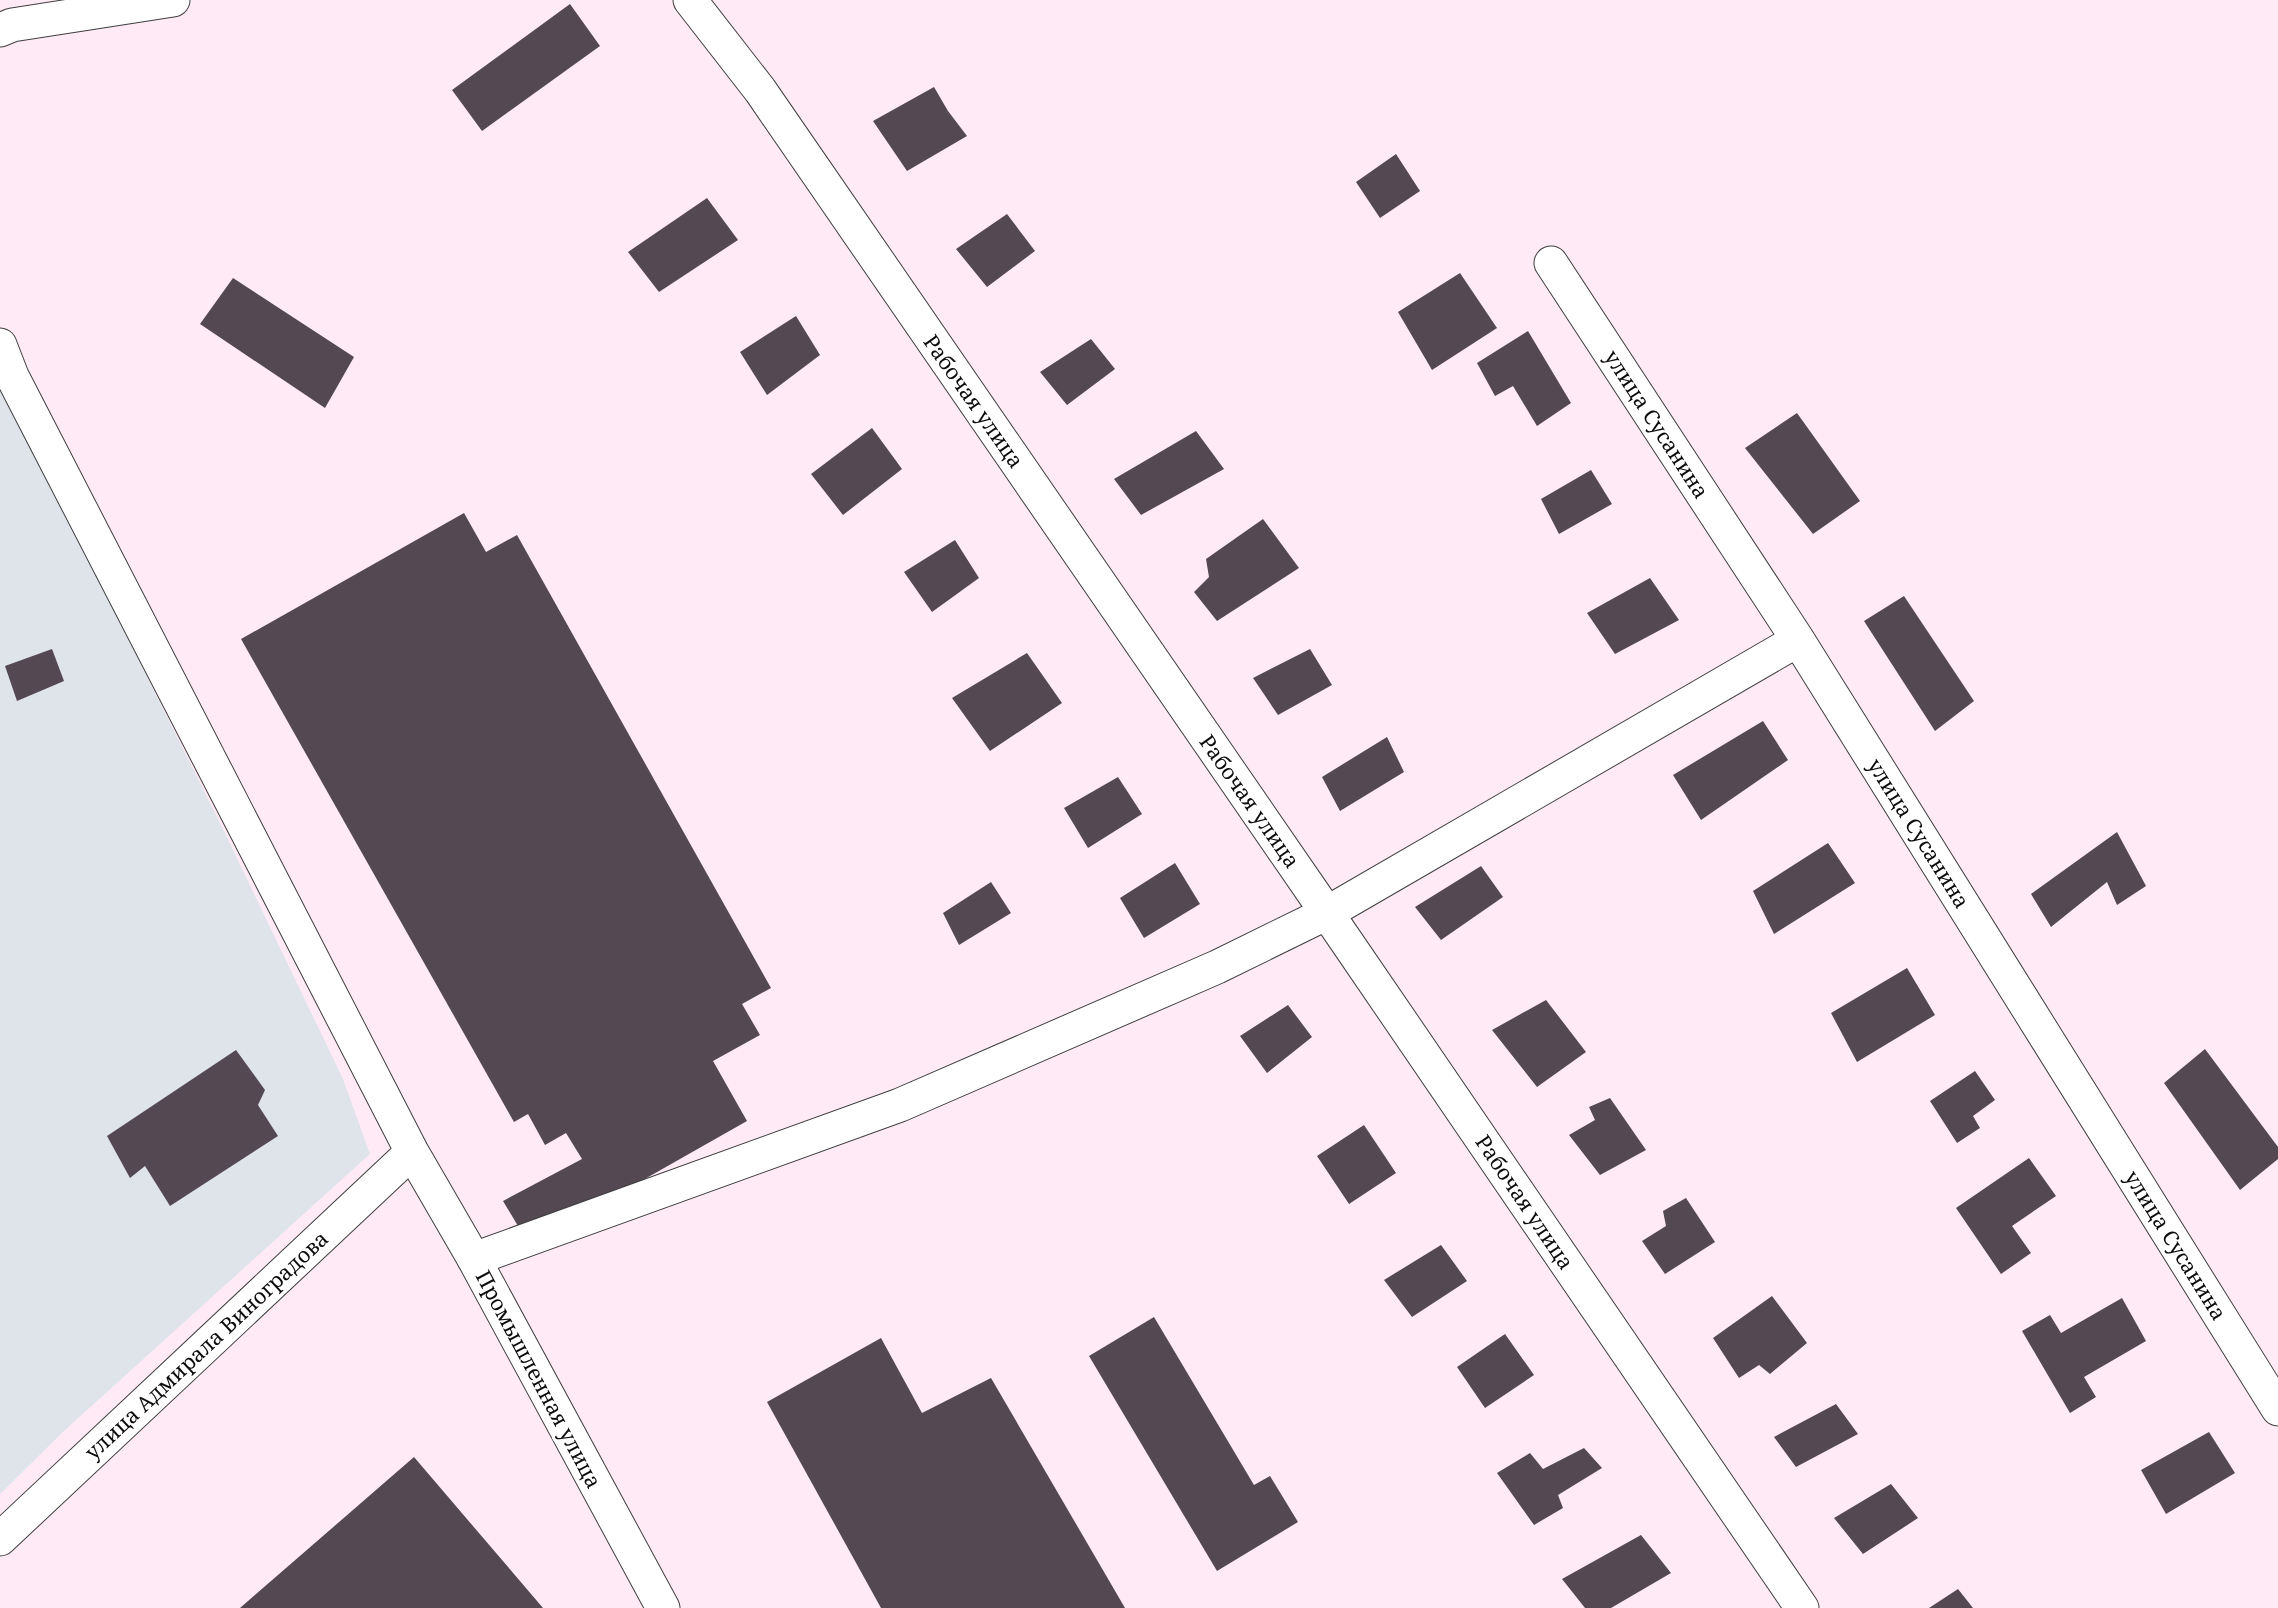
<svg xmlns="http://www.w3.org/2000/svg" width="2278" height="1608" font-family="'Noto Serif',serif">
<rect width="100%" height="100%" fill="#ffeaf5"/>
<path fill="#dfe4eb" d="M 0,382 L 222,827 L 343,1079 L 370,1154 L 65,1430 L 0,1494 Z"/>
<path fill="#544853" d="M 570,4 L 600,46 L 482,131 L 452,90 Z
M 934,87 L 948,111 L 967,136 L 907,171 L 873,121 Z
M 1396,154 L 1420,191 L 1380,218 L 1356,182 Z
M 707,198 L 738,240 L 659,292 L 628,252 Z
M 1007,214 L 1035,251 L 987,287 L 956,249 Z
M 1460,273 L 1497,328 L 1432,370 L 1398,312 Z
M 233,278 L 354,357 L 325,408 L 200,324 Z
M 796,316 L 820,355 L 767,395 L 740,352 Z
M 1528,331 L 1571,403 L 1537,426 L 1513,386 L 1495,396 L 1477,363 Z
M 1091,339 L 1115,369 L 1067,405 L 1040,372 Z
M 1797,413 L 1860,501 L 1813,534 L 1745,448 Z
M 872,428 L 902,469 L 843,515 L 811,474 Z
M 1196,431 L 1224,469 L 1141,515 L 1114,479 Z
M 1591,470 L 1612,504 L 1559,534 L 1541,499 Z
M 464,513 L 486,552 L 517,535 L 771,988 L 742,1004 L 760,1035 L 713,1061 L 747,1121 L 583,1214 L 524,1236 L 503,1201 L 582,1159 L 566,1133 L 545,1145 L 528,1114 L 514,1122 L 241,639 Z
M 1263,519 L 1299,568 L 1217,621 L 1194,592 L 1209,577 L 1206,559 Z
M 955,540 L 979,578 L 932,612 L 904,572 Z
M 1650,578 L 1679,620 L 1615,654 L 1587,613 Z
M 1904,596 L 1974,701 L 1935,731 L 1864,621 Z
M 52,649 L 64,681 L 17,701 L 5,666 Z
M 1310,649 L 1332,685 L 1278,715 L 1253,678 Z
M 1027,653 L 1062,703 L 990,751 L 952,698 Z
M 1763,721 L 1788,760 L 1701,820 L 1673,775 Z
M 1387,737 L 1404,772 L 1340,811 L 1322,777 Z
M 1118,777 L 1142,814 L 1088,848 L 1064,808 Z
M 2117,832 L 2146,886 L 2117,905 L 2107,882 L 2051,927 L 2031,894 Z
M 1828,843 L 1855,883 L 1774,934 L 1753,891 Z
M 1175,863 L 1200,904 L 1144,938 L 1120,898 Z
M 1481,866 L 1503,897 L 1441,940 L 1415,907 Z
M 991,882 L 1011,913 L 959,945 L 943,913 Z
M 1907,968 L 1935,1015 L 1857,1062 L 1831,1013 Z
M 1546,1000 L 1586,1052 L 1537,1087 L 1492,1030 Z
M 1288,1005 L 1312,1037 L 1267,1073 L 1240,1036 Z
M 2205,1049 L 2278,1147 L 2278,1159 L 2240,1190 L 2164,1083 Z
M 236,1050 L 265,1090 L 258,1105 L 278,1136 L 170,1206 L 145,1166 L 130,1178 L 107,1136 Z
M 1975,1071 L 1995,1100 L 1973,1116 L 1980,1128 L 1957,1143 L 1930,1101 Z
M 1610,1098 L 1646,1150 L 1600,1175 L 1569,1135 L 1595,1120 L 1589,1107 Z
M 1364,1125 L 1396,1173 L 1349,1204 L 1317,1156 Z
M 2029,1158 L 2056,1196 L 2012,1226 L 2031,1253 L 2001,1274 L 1956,1208 Z
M 1686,1198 L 1715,1242 L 1665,1274 L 1642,1241 L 1666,1226 L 1663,1211 Z
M 1441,1245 L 1467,1281 L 1412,1317 L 1384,1280 Z
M 1772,1296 L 1807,1343 L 1770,1374 L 1759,1365 L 1739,1378 L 1713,1338 Z
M 2122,1298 L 2146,1341 L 2084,1377 L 2096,1397 L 2070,1413 L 2022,1331 L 2050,1315 L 2061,1333 Z
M 1154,1317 L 1254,1485 L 1270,1476 L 1298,1522 L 1217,1571 L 1089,1356 Z
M 1505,1334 L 1534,1375 L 1485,1408 L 1457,1367 Z
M 881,1338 L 922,1413 L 991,1378 L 1125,1608 L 881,1608 L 767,1402 Z
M 1836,1404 L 1858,1434 L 1796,1467 L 1774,1437 Z
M 2209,1432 L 2235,1473 L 2166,1514 L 2141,1470 Z
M 1584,1448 L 1602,1468 L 1558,1495 L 1563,1508 L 1534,1525 L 1497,1473 L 1530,1453 L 1543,1469 Z
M 414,1457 L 543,1608 L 240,1608 Z
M 1891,1484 L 1918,1518 L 1863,1554 L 1834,1518 Z
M 1641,1535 L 1671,1573 L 1611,1608 L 1585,1608 L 1562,1579 Z
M 1958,1589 L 1973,1608 L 1929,1608 Z"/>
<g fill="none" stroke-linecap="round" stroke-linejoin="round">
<defs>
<path id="minor" d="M 690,0 L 760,90 L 1327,913 L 1802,1608
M 0,30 L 12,25 L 173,0
M 1551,263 L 1798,640 L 2278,1409
M 474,1259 L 900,1105 L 1217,967 L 1327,913 L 1798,640"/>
<path id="tertiary" d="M 0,345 L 12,376 L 412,1152 L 474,1259 L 663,1608
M 0,1539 L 412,1152"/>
</defs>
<use href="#minor" stroke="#3f3f3f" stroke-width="35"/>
<use href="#tertiary" stroke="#3f3f3f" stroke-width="35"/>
<use href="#minor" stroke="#fff" stroke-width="33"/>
<use href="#tertiary" stroke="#fff" stroke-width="33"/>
</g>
<g text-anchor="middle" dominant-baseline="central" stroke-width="6" stroke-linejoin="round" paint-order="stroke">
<g font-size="21" fill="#0c0c0c" stroke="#fff">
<text transform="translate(974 401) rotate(55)">Рабочая улица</text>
<text transform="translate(1657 424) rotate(57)">улица Сусанина</text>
<text transform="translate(1250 801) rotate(55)">Рабочая улица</text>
<text transform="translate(1919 833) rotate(58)">улица Сусанина</text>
<text transform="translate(1525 1202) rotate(56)">Рабочая улица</text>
<text transform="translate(2176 1245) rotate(58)">улица Сусанина</text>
<text transform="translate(206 1345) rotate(-43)">улица Адмирала Виноградова</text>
<text transform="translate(539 1379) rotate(62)">Промышленная улица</text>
</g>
</g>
</svg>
